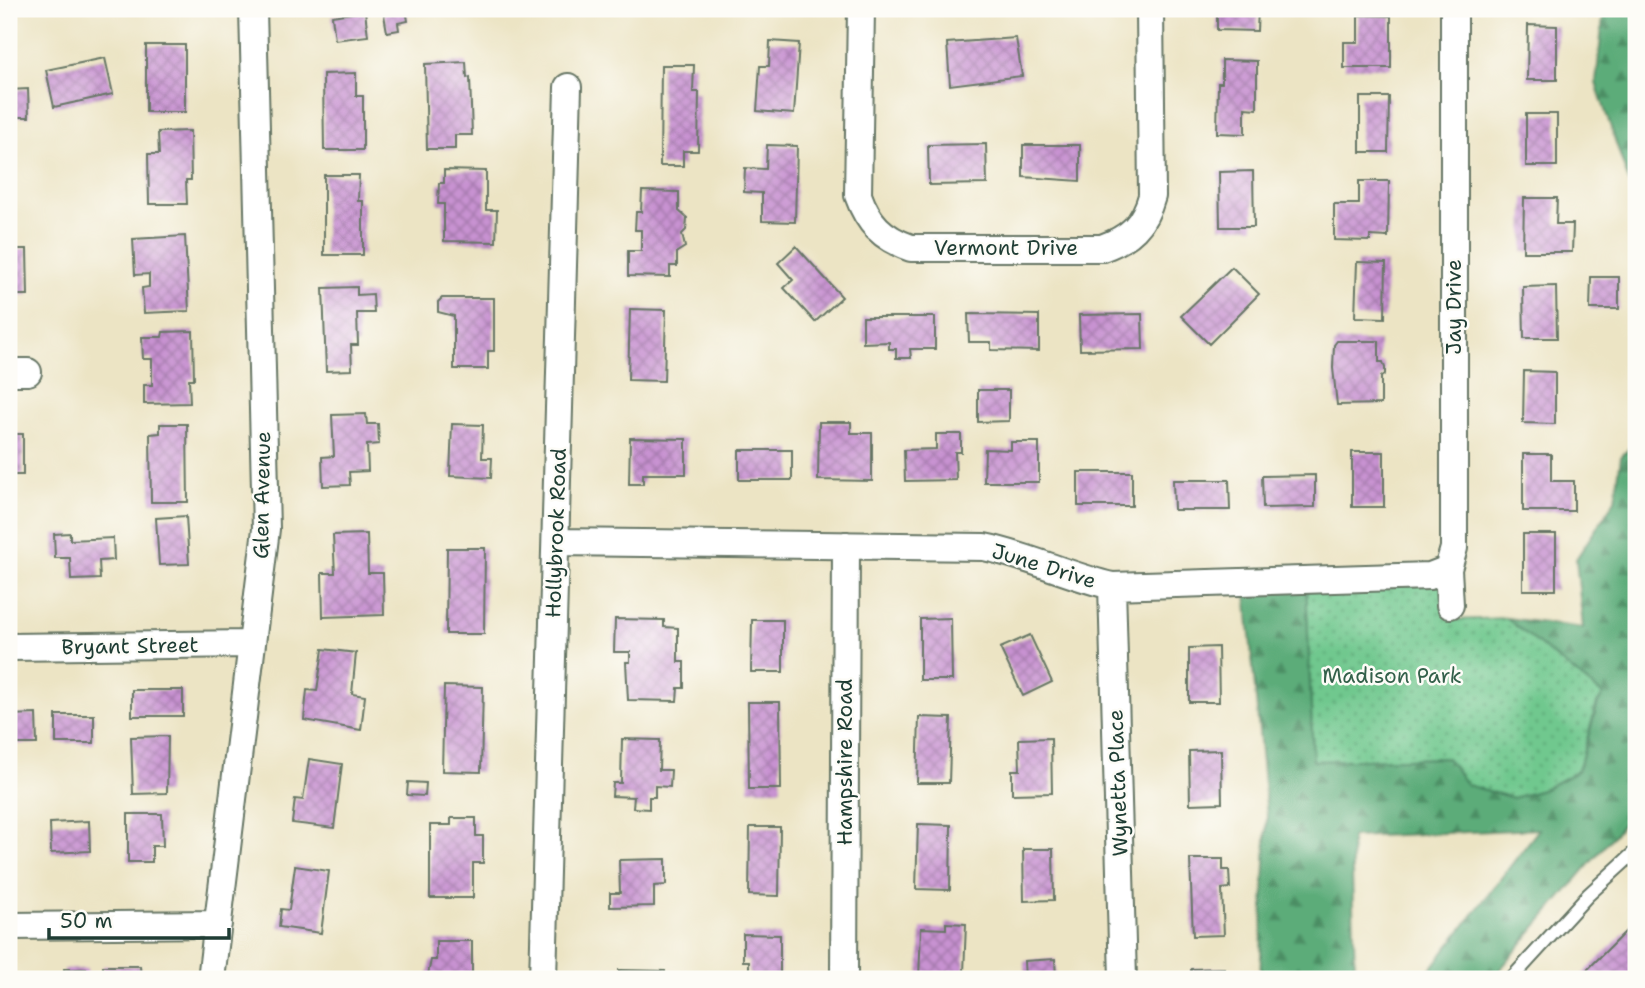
<svg xmlns="http://www.w3.org/2000/svg" width="1645" height="988" font-family="'Shantell Sans',sans-serif">
<defs>
<pattern id="grass-dots" width="8" height="8" patternUnits="userSpaceOnUse" patternTransform="scale(1.75)"><rect width="8" height="8" fill="#70c88e"/><path d="M2 2h.1M6 6h.1" fill="none" stroke="#5ba475" stroke-width="1.8" stroke-linecap="round"/></pattern>
<pattern id="forest-firs" width="22" height="20" patternUnits="userSpaceOnUse" patternTransform="scale(1.75)"><rect width="22" height="20" fill="#5cac79"/><path d="M5 1l3.5 6h-7zM16 11l3.5 6h-7z" fill="#4b8d64"/></pattern>
<pattern id="building-cross-hatch" width="8" height="8" patternUnits="userSpaceOnUse" patternTransform="scale(1.75)"><rect width="8" height="8" fill="#c892d1"/><path d="M0 0l8 8M0 8l8-8" fill="none" stroke="#a278aa"/></pattern>
</defs>
<rect width="100%" height="100%" fill="#fdfcf7"/>
<filter id="ink" filterUnits="userSpaceOnUse"><feTurbulence type="fractalNoise" baseFrequency=".0143" numOctaves="2"/><feDisplacementMap in="SourceGraphic" scale="14" xChannelSelector="R" yChannelSelector="G"/><feConvolveMatrix kernelMatrix="1 2 1 2 8 2 1 2 1" color-interpolation-filters="sRGB"/></filter>
<filter id="wash" filterUnits="userSpaceOnUse"><feTurbulence type="fractalNoise" baseFrequency=".00686" numOctaves="4" result="noise"/><feDisplacementMap in="SourceGraphic" scale="28" xChannelSelector="R" yChannelSelector="G"/><feGaussianBlur stdDeviation="1.57" result="paint"/><feColorMatrix in="noise" values="0 0 0 0 0 0 0 0 0 0 0 0 0 0 0 0 0 1.4 0 .05"/><feComposite in="paint" operator="in"/></filter>
<g filter="url(#wash)">
<rect width="100%" height="100%" fill="#ece4c4"/>
<path fill="url(#grass-dots)" stroke="#488261" stroke-width="2" d="M 1448,569 L 1452,620 L 1506,618 L 1604,695 L 1597,703 L 1578,771 L 1542,790 L 1513,798 L 1467,785 L 1447,758 L 1313,761 L 1306,580 Z"/>
<path fill="url(#forest-firs)" stroke="#3e7456" stroke-width="2" d="M 1604,9 L 1636,9 L 1636,203 L 1596,83 Z
M 1636,441 L 1636,772 L 1631,777 L 1636,783 L 1636,809 L 1492,979 L 1423,979 L 1539,829 L 1351,837 L 1355,973 L 1365,979 L 1260,979 L 1267,816 L 1245,582 L 1306,580 L 1313,761 L 1447,758 L 1467,785 L 1513,798 L 1542,790 L 1578,771 L 1598,703 L 1603,695 L 1506,618 L 1583,628 L 1576,559 L 1615,500 L 1621,457 Z"/>
<g id="blocks">
<path fill="url(#building-cross-hatch)" d="M 383,9 L 406,9 L 408,21 L 398,23 L 399,30 L 387,32 Z
M 1217,9 L 1258,9 L 1257,31 L 1217,30 Z
M 365,11 L 368,36 L 335,40 L 332,16 Z
M 1358,15 L 1391,16 L 1391,68 L 1344,68 L 1344,42 L 1358,42 Z
M 1528,25 L 1557,26 L 1557,80 L 1527,80 Z
M 1016,38 L 1022,76 L 950,85 L 947,43 Z
M 770,41 L 799,43 L 794,114 L 757,111 L 760,66 L 769,66 Z
M 146,45 L 185,45 L 185,112 L 146,112 Z
M 105,58 L 113,94 L 54,107 L 46,70 Z
M 1222,60 L 1257,61 L 1257,109 L 1245,108 L 1245,134 L 1217,133 L 1218,83 L 1222,83 Z
M 466,62 L 467,78 L 470,77 L 472,135 L 455,135 L 455,149 L 427,149 L 425,64 Z
M 661,65 L 694,65 L 693,92 L 699,92 L 698,151 L 683,151 L 683,166 L 660,166 Z
M 356,73 L 356,96 L 363,96 L 363,150 L 324,150 L 323,74 Z
M 28,89 L 29,117 L 9,117 L 9,90 Z
M 1360,97 L 1389,97 L 1388,152 L 1360,152 Z
M 1526,114 L 1557,114 L 1557,166 L 1526,166 Z
M 190,131 L 191,180 L 186,180 L 187,204 L 149,204 L 148,154 L 159,154 L 158,132 Z
M 986,144 L 987,184 L 929,185 L 928,145 Z
M 767,145 L 797,146 L 795,222 L 762,221 L 762,193 L 744,192 L 745,168 L 766,169 Z
M 1023,145 L 1080,145 L 1080,181 L 1023,177 Z
M 444,170 L 486,171 L 486,210 L 497,210 L 496,242 L 444,241 L 444,204 L 438,204 L 439,183 L 444,183 Z
M 1253,171 L 1254,227 L 1220,227 L 1219,172 Z
M 324,175 L 359,175 L 358,201 L 363,201 L 363,255 L 324,255 Z
M 1359,181 L 1389,181 L 1388,237 L 1370,236 L 1370,241 L 1334,240 L 1334,204 L 1359,204 Z
M 642,191 L 679,192 L 679,211 L 687,218 L 686,230 L 682,234 L 685,247 L 677,252 L 677,266 L 670,266 L 670,277 L 628,276 L 628,251 L 641,251 L 641,230 L 635,230 L 636,212 L 641,212 Z
M 1524,198 L 1557,198 L 1556,224 L 1573,224 L 1572,252 L 1523,252 Z
M 185,236 L 189,311 L 144,313 L 142,288 L 149,287 L 149,274 L 135,275 L 133,239 Z
M 796,246 L 842,297 L 815,322 L 784,288 L 793,280 L 778,263 Z
M 9,249 L 27,249 L 28,295 L 9,295 Z
M 1357,262 L 1386,263 L 1385,318 L 1355,317 Z
M 1232,267 L 1259,294 L 1209,344 L 1181,316 Z
M 1591,277 L 1619,277 L 1619,309 L 1590,309 Z
M 1556,286 L 1557,338 L 1524,338 L 1523,287 Z
M 357,287 L 357,295 L 373,294 L 374,313 L 357,313 L 358,345 L 351,345 L 352,370 L 326,371 L 323,288 Z
M 442,298 L 494,298 L 494,351 L 488,351 L 488,369 L 454,369 L 454,316 L 438,312 L 438,302 Z
M 630,309 L 666,310 L 664,381 L 628,380 Z
M 968,314 L 1039,315 L 1039,351 L 991,350 L 991,342 L 969,342 Z
M 1142,314 L 1143,349 L 1080,350 L 1079,315 Z
M 863,317 L 935,317 L 935,349 L 910,349 L 911,358 L 896,358 L 896,349 L 889,349 L 889,342 L 863,343 Z
M 193,331 L 194,379 L 189,379 L 190,403 L 144,404 L 144,385 L 152,385 L 152,359 L 143,359 L 142,337 L 162,337 L 163,332 Z
M 1337,341 L 1379,341 L 1379,362 L 1383,362 L 1385,368 L 1385,374 L 1381,377 L 1381,404 L 1337,405 L 1333,368 L 1334,345 Z
M 1524,371 L 1555,372 L 1555,424 L 1523,423 Z
M 978,390 L 1009,390 L 1009,421 L 978,422 Z
M 366,414 L 367,424 L 378,424 L 379,444 L 367,445 L 368,471 L 349,472 L 350,485 L 323,486 L 322,457 L 334,456 L 332,415 Z
M 819,422 L 851,422 L 851,433 L 872,433 L 872,481 L 818,480 Z
M 160,424 L 187,424 L 188,502 L 151,502 L 150,434 L 160,433 Z
M 452,424 L 483,425 L 482,458 L 492,458 L 491,478 L 450,476 Z
M 9,434 L 23,434 L 23,475 L 9,475 Z
M 936,434 L 961,434 L 961,452 L 955,452 L 956,480 L 905,481 L 904,450 L 936,449 Z
M 630,438 L 686,439 L 686,474 L 643,474 L 643,484 L 629,484 Z
M 1011,442 L 1039,442 L 1039,482 L 984,482 L 985,449 L 1011,450 Z
M 739,450 L 792,450 L 792,480 L 739,480 Z
M 1352,452 L 1384,452 L 1384,507 L 1352,507 Z
M 1523,454 L 1551,454 L 1551,481 L 1574,481 L 1574,511 L 1523,511 Z
M 1078,472 L 1132,472 L 1132,506 L 1078,506 Z
M 1315,475 L 1315,507 L 1263,508 L 1262,476 Z
M 1173,480 L 1229,480 L 1230,510 L 1174,510 Z
M 186,516 L 189,564 L 159,565 L 156,518 Z
M 70,533 L 70,540 L 113,538 L 114,560 L 99,561 L 100,579 L 71,580 L 70,558 L 55,558 L 54,534 Z
M 367,534 L 368,573 L 383,573 L 384,615 L 323,617 L 322,573 L 335,573 L 333,535 Z
M 1523,534 L 1556,534 L 1556,590 L 1523,590 Z
M 447,548 L 485,548 L 484,634 L 446,634 Z
M 951,618 L 952,680 L 920,680 L 920,619 Z
M 615,619 L 664,620 L 664,627 L 678,628 L 678,662 L 684,662 L 684,688 L 678,688 L 677,701 L 628,700 L 626,662 L 630,662 L 630,652 L 614,652 Z
M 752,620 L 783,620 L 783,672 L 751,672 Z
M 1030,635 L 1052,682 L 1023,696 L 1000,648 Z
M 1218,647 L 1219,702 L 1189,702 L 1189,648 Z
M 323,649 L 356,653 L 352,694 L 365,696 L 361,730 L 304,720 L 307,690 L 317,691 Z
M 444,686 L 483,687 L 481,772 L 442,771 Z
M 132,690 L 183,690 L 183,716 L 132,716 Z
M 748,702 L 780,702 L 781,789 L 749,789 Z
M 36,714 L 37,744 L 9,744 L 9,715 Z
M 56,715 L 94,715 L 94,743 L 56,743 Z
M 919,717 L 951,718 L 949,783 L 917,783 Z
M 168,736 L 167,793 L 133,794 L 131,737 Z
M 1051,738 L 1052,793 L 1012,794 L 1012,770 L 1020,770 L 1019,739 Z
M 622,739 L 660,740 L 659,770 L 671,770 L 670,787 L 655,786 L 655,797 L 649,797 L 649,809 L 633,808 L 634,797 L 612,796 L 613,783 L 621,783 Z
M 1221,750 L 1222,803 L 1190,804 L 1189,751 Z
M 309,759 L 342,764 L 334,828 L 292,823 L 295,799 L 303,800 Z
M 408,782 L 426,783 L 425,796 L 407,795 Z
M 128,814 L 162,814 L 163,846 L 152,846 L 152,862 L 128,862 Z
M 451,818 L 476,818 L 476,836 L 483,836 L 483,863 L 473,863 L 473,898 L 430,898 L 430,825 L 451,825 Z
M 89,821 L 90,851 L 51,853 L 50,823 Z
M 918,824 L 951,825 L 950,890 L 916,889 Z
M 750,827 L 780,827 L 779,896 L 749,895 Z
M 1023,849 L 1053,849 L 1054,900 L 1024,901 Z
M 666,859 L 666,885 L 654,886 L 654,906 L 610,907 L 610,893 L 620,893 L 619,860 Z
M 1190,859 L 1223,859 L 1223,870 L 1229,870 L 1230,888 L 1222,889 L 1224,935 L 1193,936 Z
M 295,866 L 329,871 L 321,933 L 279,927 L 281,909 L 289,910 Z
M 1636,921 L 1636,979 L 1578,979 Z
M 946,923 L 966,924 L 964,973 L 947,972 L 947,979 L 919,979 L 921,928 L 946,929 Z
M 743,934 L 780,935 L 780,979 L 749,979 L 749,961 L 743,961 Z
M 436,941 L 472,941 L 472,979 L 427,979 L 431,960 L 436,960 Z
M 1055,959 L 1056,979 L 1025,979 L 1024,961 Z
M 103,966 L 140,966 L 141,979 L 64,979 L 64,969 L 87,969 L 87,973 L 103,973 Z
M 1224,968 L 1224,979 L 1191,979 L 1191,969 Z
M 619,970 L 665,971 L 665,979 L 619,979 Z"/>
</g>
</g>
<g filter="url(#ink)">
<use href="#blocks" fill-opacity="0" stroke="#677766" stroke-width="2"/>
<g fill="none" stroke-linecap="round" stroke-linejoin="round">
<defs>
<path id="service" d="M 1511,979 L 1588,895 L 1636,851"/>
<path id="minor" d="M 861,9 L 858,195 C 868,223 882,238 911,248 L 1102,248 C 1130,238 1144,225 1152,196 L 1150,9
M 9,372 L 28,372
M 556,542 L 984,547 C 1029,556 1068,576 1112,586 L 1430,576 L 1448,569
M 1112,586 L 1123,979
M 1450,605 L 1448,569 L 1454,548 L 1454,9
M 9,647 L 251,644
M 9,926 L 218,924
M 211,979 L 266,529 L 253,9
M 543,979 L 568,87
M 844,979 L 846,545"/>
</defs>
<use href="#service" stroke="#677766" stroke-width="16"/>
<use href="#minor" stroke="#677766" stroke-width="30"/>
<use href="#service" stroke="#fff" stroke-width="12"/>
<use href="#minor" stroke="#fff" stroke-width="26"/>
</g>
</g>
<g text-anchor="middle" dominant-baseline="central" stroke-width="5" stroke-linejoin="round" paint-order="stroke">
<g font-size="21" fill="#1f3d34" stroke="#fdfcf7">
<text x="1006" y="248">Vermont Drive</text>
<text transform="translate(1454 307) rotate(-90)">Jay Drive</text>
<text transform="translate(262 495) rotate(-89)">Glen Avenue</text>
<text transform="translate(556 533) rotate(-88)">Hollybrook Road</text>
<text transform="translate(1044 566) rotate(17)">June Drive</text>
<text transform="translate(130 646) rotate(-1)">Bryant Street</text>
<text transform="translate(845 762) rotate(-90)">Hampshire Road</text>
<text transform="translate(1118 783) rotate(-92)">Wynetta Place</text>
</g>
<g font-size="21" fill="#33604a" stroke="#fdfcf7">
<text x="1392" y="676">Madison Park</text>
</g>
</g>
<rect width="1645" height="988" fill="none" stroke="#fdfcf7" stroke-width="35"/>
<path d="M49 928v10h180v-10" fill="none" stroke="#1f3d34" stroke-width="3.5"/>
<text x="60" y="928" font-size="21" fill="#1f3d34" stroke="#fdfcf7" stroke-width="5" paint-order="stroke">50 m</text>
</svg>
